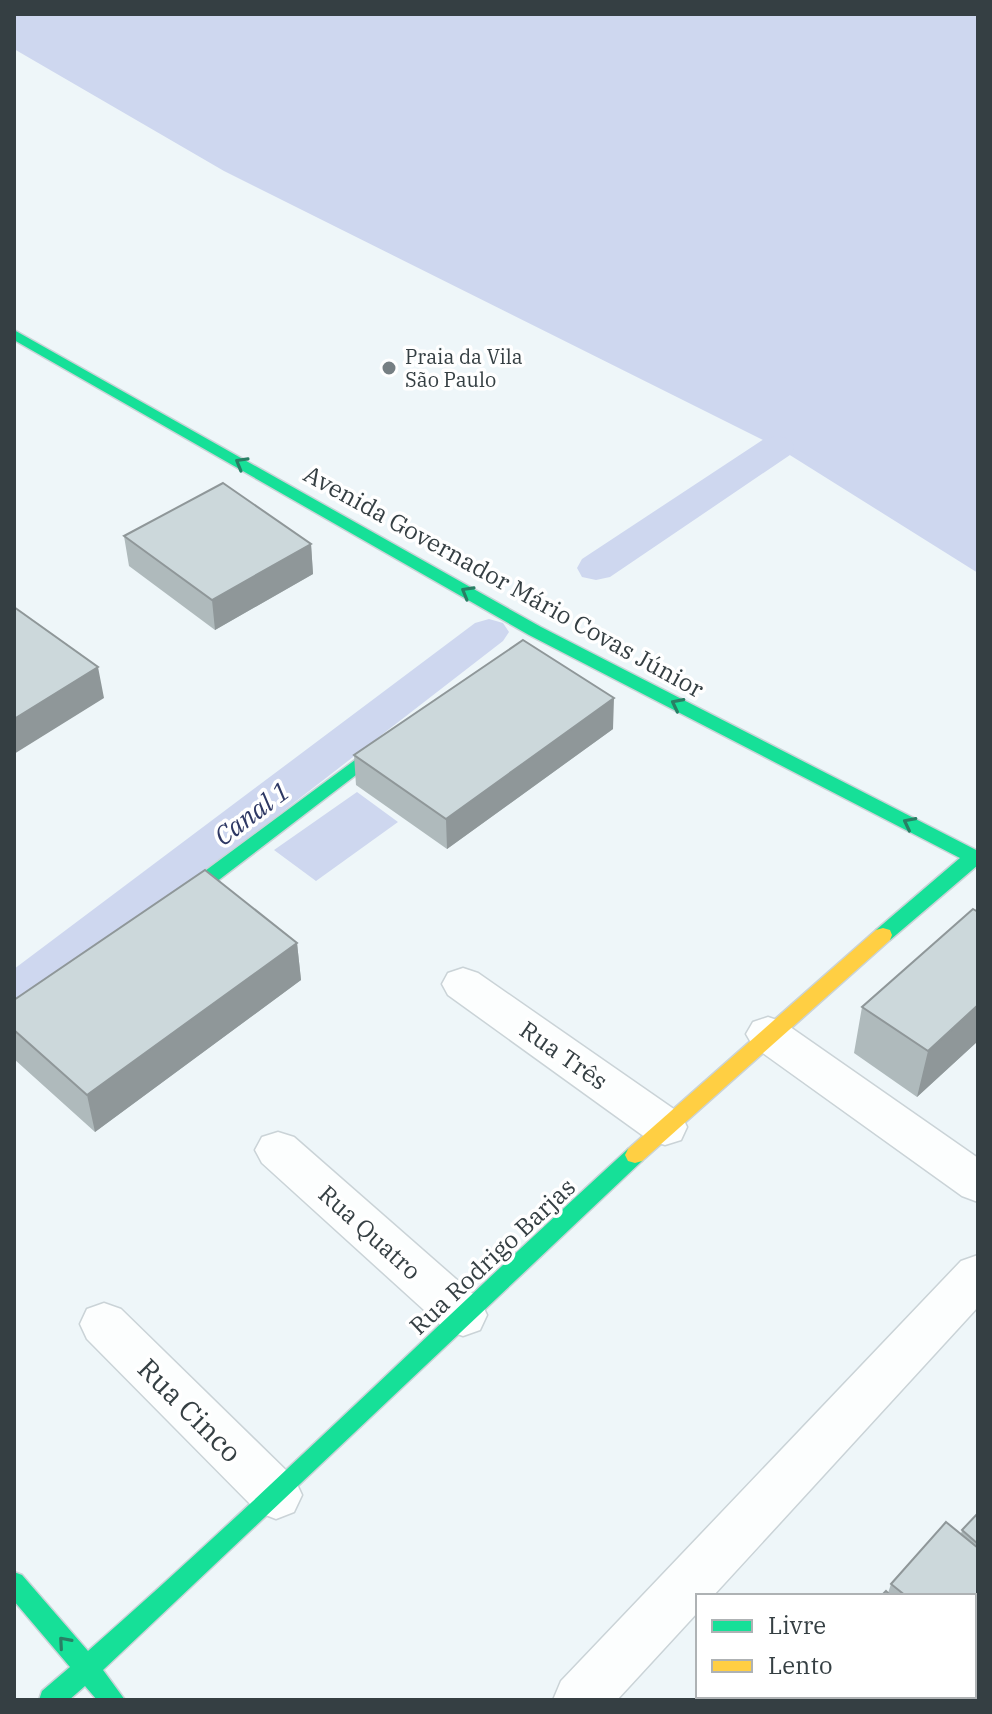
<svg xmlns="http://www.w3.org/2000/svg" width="992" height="1714" font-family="'IBM Plex Serif',serif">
<rect width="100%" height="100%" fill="#eef6f9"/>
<path fill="#ced7ef" d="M 14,14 L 978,14 L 978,573 L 777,447 L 224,171 L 14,49 Z
M 357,792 L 398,822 L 316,881 L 274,850 Z"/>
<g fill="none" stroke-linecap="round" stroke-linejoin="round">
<path fill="#ced7ef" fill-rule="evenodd" d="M 777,436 L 790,439 L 795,447 L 790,455 L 610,577 L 596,580 L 582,577 L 577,568 L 582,559 L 764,439 Z
M 489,619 L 503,623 L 509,632 L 503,641 L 30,1007 L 14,1012 L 14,969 L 475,623 Z"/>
<defs>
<path id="street" d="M 463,968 L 478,973 L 681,1114 L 687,1127 L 681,1140 L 665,1145 L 649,1140 L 448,995 L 442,984 L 448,973 Z
M 768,1017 L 783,1022 L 978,1158 L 978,1202 L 962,1196 L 753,1046 L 746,1034 L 753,1022 Z
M 278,1132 L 294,1137 L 480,1300 L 487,1315 L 480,1330 L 463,1336 L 446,1330 L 262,1163 L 255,1150 L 262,1137 Z
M 978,1255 L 978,1307 L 713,1596 L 698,1596 L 698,1612 L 617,1700 L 553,1700 L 561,1681 L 961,1261 Z
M 104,1303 L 121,1309 L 294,1478 L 302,1495 L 294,1512 L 276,1519 L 258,1512 L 87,1339 L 80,1324 L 87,1309 Z"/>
<path id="fast" d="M 14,330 L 541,627 L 978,851 L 978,865 L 890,940 L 876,940 L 874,935 L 876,930 L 960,858 L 529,635 L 14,340 Z
M 401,726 L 407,728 L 410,732 L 407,736 L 173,915 L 159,915 L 157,910 L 159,905 Z
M 635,1147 L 642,1149 L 645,1155 L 642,1161 L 103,1670 L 125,1700 L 97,1700 L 85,1686 L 69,1700 L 39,1700 L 42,1691 L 70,1667 L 14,1601 L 14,1572 L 22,1575 L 88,1651 C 272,1489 446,1315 628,1149 Z"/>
<path id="slow" d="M 883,928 L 890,930 L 892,935 L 890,940 L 642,1161 L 635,1163 L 628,1161 L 625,1155 L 628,1149 L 876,930 Z"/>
</defs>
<use href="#street" stroke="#cad3d7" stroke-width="3"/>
<use href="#fast" stroke="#cad3d7" stroke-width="3"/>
<use href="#slow" stroke="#cad3d7" stroke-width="3"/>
<use href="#street" fill="#fcfefe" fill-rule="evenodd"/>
<use href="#fast" fill="#16e098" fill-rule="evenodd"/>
<use href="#slow" fill="#ffcf43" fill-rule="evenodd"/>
</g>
<path fill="#afbabc" d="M 124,536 L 311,544 L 313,574 L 215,630 L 129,566 Z
M 613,729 L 447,849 L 356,785 L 354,755 Z
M 978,912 L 978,1041 L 917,1097 L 854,1053 L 862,1007 Z
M 297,943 L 301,980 L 95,1132 L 14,1059 L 14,1000 Z
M 978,1513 L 978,1700 L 795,1700 L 799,1696 L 974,1696 L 974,1596 L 881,1596 L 888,1593 L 891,1584 L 961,1534 L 962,1530 Z"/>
<path fill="#8f9799" d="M 311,544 L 313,574 L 215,630 L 212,600 Z
M 98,667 L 104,698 L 14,754 L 14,719 Z
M 614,698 L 613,729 L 447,849 L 446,819 Z
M 297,943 L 301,980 L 95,1132 L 87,1095 Z
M 978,1005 L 978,1041 L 917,1097 L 928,1051 Z"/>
<path fill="#ccd8db" stroke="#8f9799" stroke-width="2" d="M 223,483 L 311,544 L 212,600 L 124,536 Z
M 14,607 L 98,667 L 14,719 Z
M 523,640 L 614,698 L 446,819 L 354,755 Z
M 205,870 L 297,943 L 87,1095 L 14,1030 L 14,1000 Z
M 973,909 L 978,912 L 978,1005 L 928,1051 L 862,1007 Z
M 978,1513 L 978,1544 L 962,1530 Z
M 946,1522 L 978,1548 L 978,1657 L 974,1654 L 974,1596 L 906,1596 L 891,1584 Z
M 886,1591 L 891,1596 L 881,1596 Z
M 974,1665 L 978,1668 L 978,1700 L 925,1700 L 920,1696 L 974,1696 Z
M 799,1696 L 912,1696 L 917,1700 L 795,1700 Z"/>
<defs><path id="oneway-chevron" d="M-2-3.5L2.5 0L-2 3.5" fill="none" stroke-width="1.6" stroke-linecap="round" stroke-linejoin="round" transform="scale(2)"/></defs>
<g stroke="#297f65">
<use href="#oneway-chevron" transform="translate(241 463) rotate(-150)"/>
<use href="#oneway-chevron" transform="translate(467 592) rotate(-150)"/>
<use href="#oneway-chevron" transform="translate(677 704) rotate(-153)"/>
<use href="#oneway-chevron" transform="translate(909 823) rotate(-153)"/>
<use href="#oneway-chevron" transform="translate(64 1642) rotate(-131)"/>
</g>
<circle fill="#767f83" stroke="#fff" stroke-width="3" cx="389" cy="368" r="8"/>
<g text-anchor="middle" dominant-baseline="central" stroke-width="7" stroke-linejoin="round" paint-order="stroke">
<g font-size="20" fill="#353f43" stroke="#fff" text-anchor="start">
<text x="405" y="356">Praia da Vila<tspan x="405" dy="23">São Paulo</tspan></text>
</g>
<g font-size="24" fill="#353f43" stroke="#fff">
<text transform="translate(504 581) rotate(29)">Avenida Governador Mário Covas Júnior</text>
<text transform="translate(564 1055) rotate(35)">Rua Três</text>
<text transform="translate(370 1232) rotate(42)">Rua Quatro</text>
<text transform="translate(492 1256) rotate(-43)">Rua Rodrigo Barjas</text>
</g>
<g font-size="26" font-style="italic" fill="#2e3864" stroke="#fff">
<text transform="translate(251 813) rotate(-37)">Canal 1</text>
</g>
<g font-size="28" fill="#353f43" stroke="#fff">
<text transform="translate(190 1410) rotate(45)">Rua Cinco</text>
</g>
</g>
<rect width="992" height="1714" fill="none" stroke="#353f43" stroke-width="32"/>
<rect x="696" y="1594" width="280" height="104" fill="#ffffff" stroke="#aeb2b4" stroke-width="2"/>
<rect x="712" y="1620" width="40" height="12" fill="#16e098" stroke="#aeb2b4" stroke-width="2"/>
<text x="768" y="1634" font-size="24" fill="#353f43">Livre</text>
<rect x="712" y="1660" width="40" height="12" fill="#ffcf43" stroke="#aeb2b4" stroke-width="2"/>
<text x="768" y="1674" font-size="24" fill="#353f43">Lento</text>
</svg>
